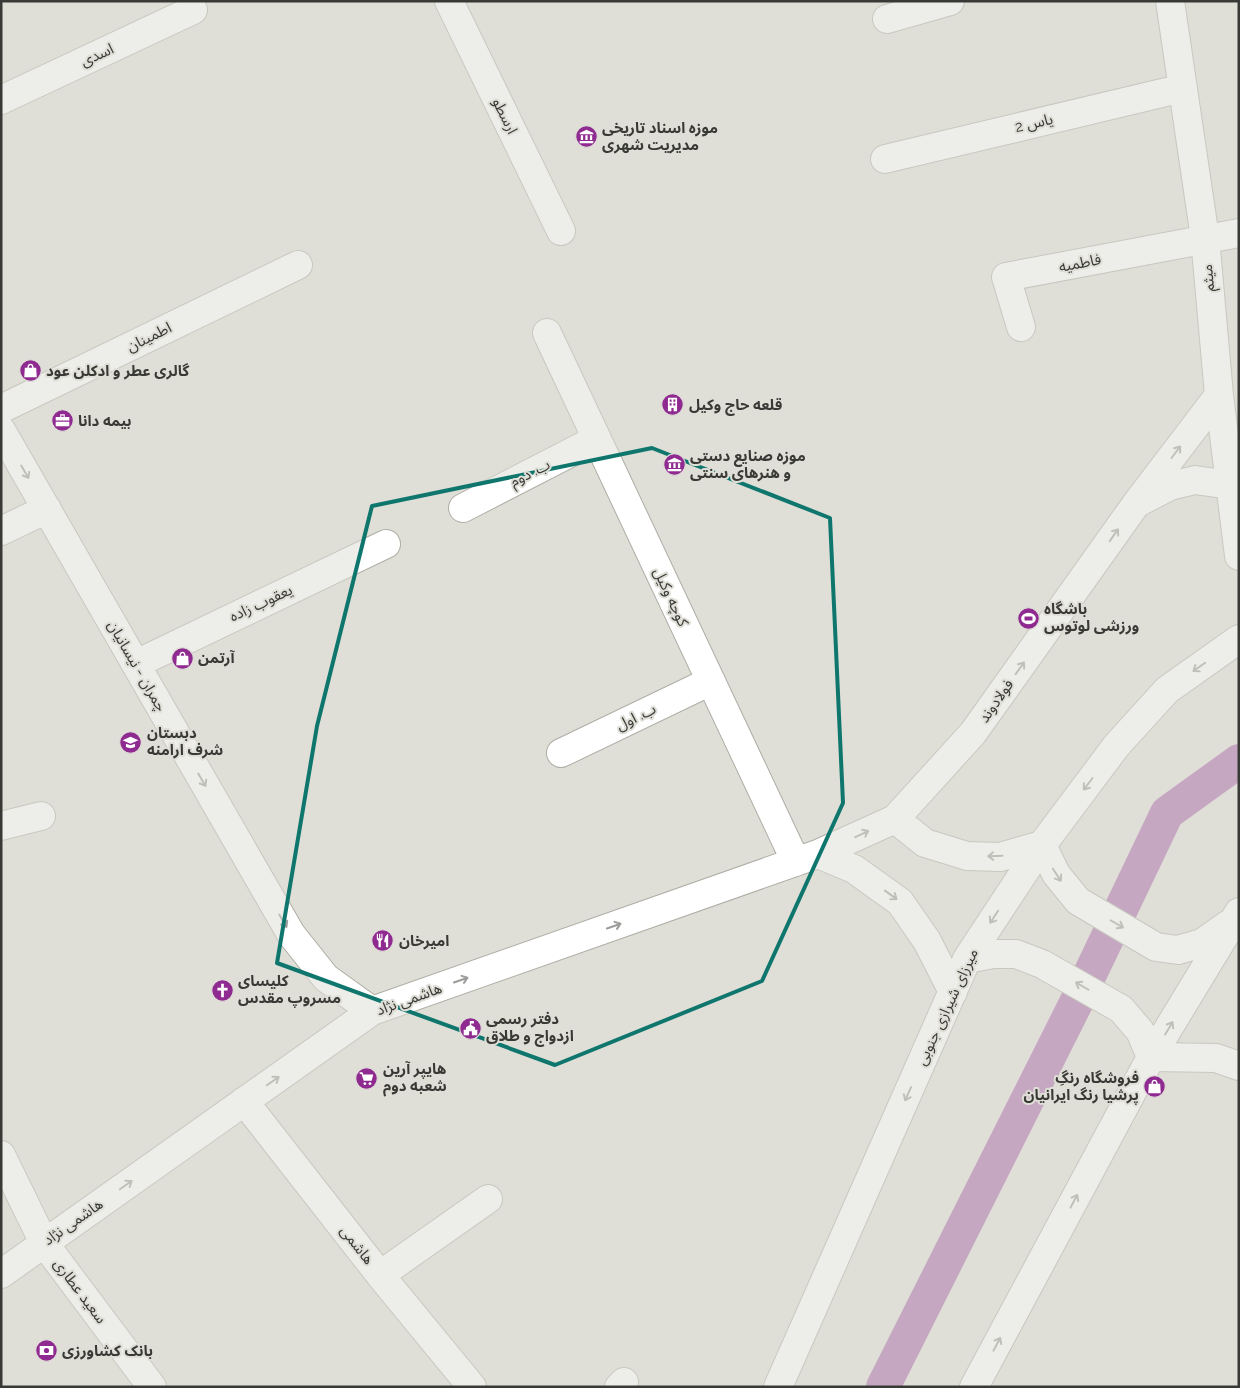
<svg xmlns="http://www.w3.org/2000/svg" width="1240" height="1388" font-family="Raleway,'Noto Sans Arabic',sans-serif">
<rect width="100%" height="100%" fill="#dfdfd7"/>
<g fill="none" stroke-linecap="round" stroke-linejoin="round">
<path stroke="#a964a8" stroke-width="34" d="M 883,1387 L 1079,997 L 1167,813 L 1239,761"/>
<defs>
<path id="minor" d="M 449,1 L 561,231
M 1170,1 L 1205,238 L 1219,395 L 1239,556
M 887,19 L 950,1
M 1,100 L 193,10
M 885,159 L 1183,88
M 1021,327 L 1006,277 L 1239,233
M 547,333 L 796,862
M 1,409 L 298,265
M 1,430 L 291,934 L 326,978 L 372,1011
M 1141,501 L 1170,486 L 1195,480 L 1230,485
M 463,508 L 597,439
M 1,531 L 47,509
M 136,664 L 386,544
M 561,753 L 711,681
M 895,819 L 925,843 L 967,856 L 1000,857 L 1042,845
M 1,826 L 41,816
M 818,854 L 854,869 L 900,902 L 927,941 L 953,992
M 1151,1057 L 1216,1058 L 1239,1066
M 244,1101 L 380,1275 L 472,1387
M 1,1155 L 44,1243 L 152,1387
M 1,1274 L 372,1011 L 818,854 L 895,819 L 973,733 L 1136,504 L 1219,395
M 380,1275 L 488,1199
M 619,1387 L 624,1382"/>
<path id="major" d="M 1042,845 L 1056,874 L 1078,901 L 1156,947 L 1178,950 L 1202,943 L 1229,924
M 967,959 L 993,954 L 1016,954 L 1042,964 L 1121,1009 L 1140,1031 L 1151,1057
M 778,1387 L 967,959 L 1042,845 L 1117,745 L 1167,690 L 1239,639
M 974,1387 L 1151,1057 L 1239,912"/>
</defs>
<use href="#minor" stroke="#aeaea6" stroke-width="30"/>
<use href="#major" stroke="#aeaea6" stroke-width="30"/>
<use href="#minor" stroke="#fff" stroke-width="28"/>
<use href="#major" stroke="#fff" stroke-width="28"/>
</g>
<defs><path id="oneway-shaft" d="M-6 0H5M1.5-3L5.5 0L1.5 3" fill="none" stroke-width="1.6" stroke-linecap="round" stroke-linejoin="round" transform="scale(1.25)"/></defs>
<g stroke="#9c9c9a">
<use href="#oneway-shaft" transform="translate(1176 452) rotate(-53)"/>
<use href="#oneway-shaft" transform="translate(25 472) rotate(60)"/>
<use href="#oneway-shaft" transform="translate(1114 535) rotate(-55)"/>
<use href="#oneway-shaft" transform="translate(1199 667) rotate(145)"/>
<use href="#oneway-shaft" transform="translate(1020 668) rotate(-55)"/>
<use href="#oneway-shaft" transform="translate(202 780) rotate(60)"/>
<use href="#oneway-shaft" transform="translate(1088 784) rotate(127)"/>
<use href="#oneway-shaft" transform="translate(862 834) rotate(-25)"/>
<use href="#oneway-shaft" transform="translate(995 856) rotate(178)"/>
<use href="#oneway-shaft" transform="translate(1057 875) rotate(57)"/>
<use href="#oneway-shaft" transform="translate(891 895) rotate(36)"/>
<use href="#oneway-shaft" transform="translate(994 917) rotate(123)"/>
<use href="#oneway-shaft" transform="translate(283 921) rotate(60)"/>
<use href="#oneway-shaft" transform="translate(1117 924) rotate(30)"/>
<use href="#oneway-shaft" transform="translate(614 926) rotate(-19)"/>
<use href="#oneway-shaft" transform="translate(461 980) rotate(-19)"/>
<use href="#oneway-shaft" transform="translate(1082 986) rotate(-150)"/>
<use href="#oneway-shaft" transform="translate(1169 1028) rotate(-59)"/>
<use href="#oneway-shaft" transform="translate(273 1081) rotate(-35)"/>
<use href="#oneway-shaft" transform="translate(908 1094) rotate(114)"/>
<use href="#oneway-shaft" transform="translate(126 1185) rotate(-35)"/>
<use href="#oneway-shaft" transform="translate(1074 1201) rotate(-62)"/>
<use href="#oneway-shaft" transform="translate(997 1344) rotate(-62)"/>
</g>
<path d="M0 0H1240V1388H0ZM 652,448 L 830,518 L 843,803 L 762,981 L 555,1065 L 277,963 L 317,726 L 372,506 Z" fill="#dfdfd7" fill-opacity=".55" fill-rule="evenodd"/>
<path fill="none" stroke="#0f766e" stroke-width="4" stroke-linejoin="round" d="M 652,448 L 830,518 L 843,803 L 762,981 L 555,1065 L 277,963 L 317,726 L 372,506 Z"/>
<defs>
<symbol id="museum-disc" viewBox="-11 -11 22 22"><circle r="9.5" fill="#8f2a90" stroke="#dfdfd7"/><path d="M0-6L6-3V-2H-6V-3ZM-5-1h2V3h-2ZM-1-1h2V3h-2ZM3-1h2V3H3ZM-6 4H6V6H-6Z" fill="#fff"/></symbol>
<symbol id="shop-disc" viewBox="-11 -11 22 22"><circle r="9.5" fill="#8f2a90" stroke="#dfdfd7"/><path d="M-5-2.5h2.3a2.7 3.5 0 0 1 5.4 0H5L5.5 6h-11ZM-1.5-2.5h3a1.5 2.3 0 0 0-3 0Z" fill="#fff"/></symbol>
<symbol id="building-disc" viewBox="-11 -11 22 22"><circle r="9.5" fill="#8f2a90" stroke="#dfdfd7"/><path d="M-4-6H4V6H1V3H-1V6H-4ZM-2.5-4.3h1.7v1.8h-1.7ZM.8-4.3h1.7v1.8H.8ZM-2.5-1h1.7V.8h-1.7ZM.8-1h1.7V.8H.8Z" fill="#fff"/></symbol>
<symbol id="office-disc" viewBox="-11 -11 22 22"><circle r="9.5" fill="#8f2a90" stroke="#dfdfd7"/><path d="M-6-3h4V-5.5h4V-3h4V5H-6ZM-1-4.5V-3h2v-1.5ZM-6 0V1H6V0Z" fill="#fff"/></symbol>
<symbol id="stadium-disc" viewBox="-11 -11 22 22"><circle r="9.5" fill="#8f2a90" stroke="#dfdfd7"/><path d="M0-5a6.5 5 0 1 0 0 10a6.5 5 0 1 0 0-10ZM-3.5-1.8h7v3.6h-7Z" fill="#fff"/></symbol>
<symbol id="school-disc" viewBox="-11 -11 22 22"><circle r="9.5" fill="#8f2a90" stroke="#dfdfd7"/><path d="M0-5L7-2L0 1L-7-2ZM-4 1L0 2.5L4 1V4Q0 6-4 4Z" fill="#fff"/></symbol>
<symbol id="restaurant-disc" viewBox="-11 -11 22 22"><circle r="9.5" fill="#8f2a90" stroke="#dfdfd7"/><path d="M-5-6h1v4h1v-4h1v4h1v-4h1v5L-1.5 .5V6h-2V.5L-5-1ZM5-6V6H3V1.5H1.5Q1.5-4 5-6Z" fill="#fff"/></symbol>
<symbol id="church-disc" viewBox="-11 -11 22 22"><circle r="9.5" fill="#8f2a90" stroke="#dfdfd7"/><path d="M-1.2-6h2.4v3.5h3.3v2.4h-3.3V6h-2.4V-.1h-3.3v-2.4h3.3Z" fill="#fff"/></symbol>
<symbol id="civic-disc" viewBox="-11 -11 22 22"><circle r="9.5" fill="#8f2a90" stroke="#dfdfd7"/><path d="M-.6-6.5H3V-4.5H.6V-3L4-1V1h2V6H-6V1h2V-1L-.6-3ZM-1.2 2.5V6h2.4V2.5Z" fill="#fff"/></symbol>
<symbol id="supermarket-disc" viewBox="-11 -11 22 22"><circle r="9.5" fill="#8f2a90" stroke="#dfdfd7"/><path d="M-6-5.5h2.5l.6 2H6L4.5 2H-2.5L-4.4-4H-6ZM-1.5 3.2a1.3 1.3 0 1 0 .1 0ZM3 3.2a1.3 1.3 0 1 0 .1 0Z" fill="#fff"/></symbol>
<symbol id="bank-disc" viewBox="-11 -11 22 22"><circle r="9.5" fill="#8f2a90" stroke="#dfdfd7"/><path d="M-6-4H6V4H-6ZM0-2.3a2.3 2.3 0 1 0 0 4.6a2.3 2.3 0 1 0 0-4.6Z" fill="#fff"/></symbol>
</defs>
<g fill-rule="evenodd">
<use href="#museum-disc" x="574" y="124" width="25" height="25"/>
<use href="#shop-disc" x="18" y="358" width="25" height="25"/>
<use href="#building-disc" x="660" y="392" width="25" height="25"/>
<use href="#office-disc" x="50" y="408" width="25" height="25"/>
<use href="#museum-disc" x="662" y="452" width="25" height="25"/>
<use href="#stadium-disc" x="1016" y="606" width="25" height="25"/>
<use href="#shop-disc" x="170" y="646" width="25" height="25"/>
<use href="#school-disc" x="118" y="730" width="25" height="25"/>
<use href="#restaurant-disc" x="370" y="928" width="25" height="25"/>
<use href="#church-disc" x="210" y="978" width="25" height="25"/>
<use href="#civic-disc" x="458" y="1016" width="25" height="25"/>
<use href="#supermarket-disc" x="354" y="1066" width="25" height="25"/>
<use href="#shop-disc" x="1142" y="1074" width="25" height="25"/>
<use href="#bank-disc" x="34" y="1338" width="25" height="25"/>
</g>
<g text-anchor="middle" dominant-baseline="central" stroke-width="4" stroke-linejoin="round" paint-order="stroke">
<g font-size="15" fill="#393936" stroke="#dfdfd7">
<text transform="translate(97 55) rotate(-25)">اسدی</text>
<text transform="translate(505 116) rotate(64)">ارسطو</text>
<text transform="translate(1034 123) rotate(-13)">یاس 2</text>
<text transform="translate(1080 263) rotate(-11)">فاطمیه</text>
<text transform="translate(1208 278) rotate(-95)">میثم</text>
<text transform="translate(149 337) rotate(-26)">اطمینان</text>
<text transform="translate(530 473) rotate(-27)">ب. دوم</text>
<text transform="translate(671 597) rotate(65)">کوچه وکیل</text>
<text transform="translate(261 603) rotate(-25)">یعقوب زاده</text>
<text transform="translate(137 666) rotate(60)">چمران - نیسانیان</text>
<text transform="translate(996 701) rotate(-55)">فولادوند</text>
<text transform="translate(636 717) rotate(-26)">ب. اول</text>
<text transform="translate(409 999) rotate(-20)">هاشمی نژاد</text>
<text transform="translate(947 1007) rotate(-65)">میرزای شیرازی جنوبی</text>
<text transform="translate(73 1222) rotate(-35)">هاشمی نژاد</text>
<text transform="translate(357 1245) rotate(52)">هاشمی</text>
<text transform="translate(80 1291) rotate(53)">سعید عطاری</text>
</g>
<g font-size="15" font-weight="bold" fill="#393936" stroke="#dfdfd7" text-anchor="start">
<text x="602" y="128">موزه اسناد تاریخی<tspan x="602" dy="17">مدیریت شهری</tspan></text>
<text x="46" y="371">گالری عطر و ادکلن عود</text>
<text x="689" y="405">قلعه حاج وکیل</text>
<text x="78" y="421">بیمه دانا</text>
<text x="690" y="456">موزه صنایع دستی<tspan x="690" dy="17">و هنرهای سنتی</tspan></text>
<text x="1044" y="609">باشگاه<tspan x="1044" dy="17">ورزشی لوتوس</tspan></text>
<text x="198" y="658">آرتمن</text>
<text x="147" y="733">دبستان<tspan x="147" dy="17">شرف ارامنه</tspan></text>
<text x="399" y="941">امیرخان</text>
<text x="238" y="981">کلیسای<tspan x="238" dy="17">مسروپ مقدس</tspan></text>
<text x="486" y="1019">دفتر رسمی<tspan x="486" dy="17">ازدواج و طلاق</tspan></text>
<text x="383" y="1069">هایپر آرین<tspan x="383" dy="17">شعبه دوم</tspan></text>
<text x="1139" y="1078" text-anchor="end">فروشگاه رنگِ<tspan x="1139" dy="17">پرشیا رنگ ایرانیان</tspan></text>
<text x="62" y="1351">بانک کشاورزی</text>
</g>
</g>
<rect width="1240" height="1388" fill="none" stroke="#393936" stroke-width="5"/>
</svg>
